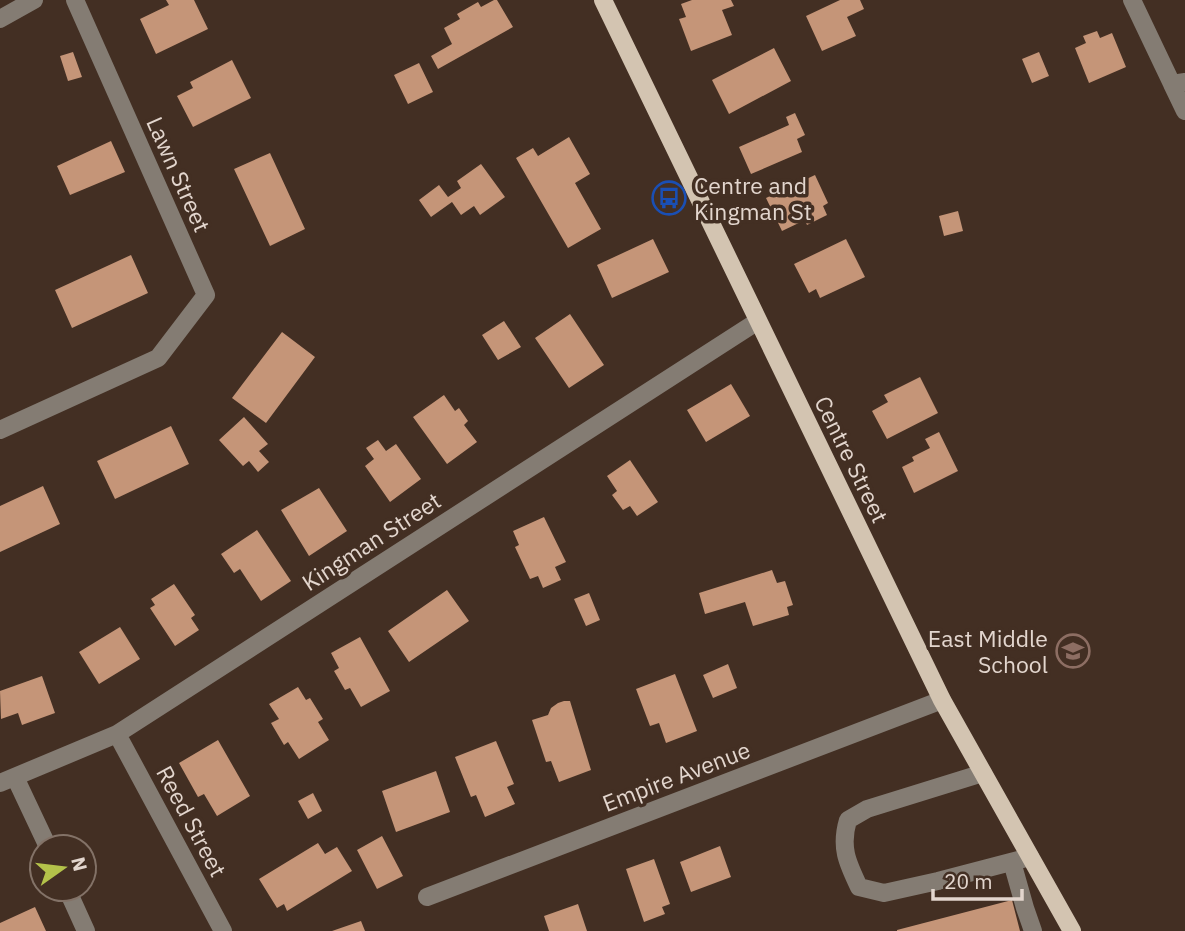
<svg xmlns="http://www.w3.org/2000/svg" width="1185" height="931" font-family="'IBM Plex Sans',sans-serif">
<rect width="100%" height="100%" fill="#432f23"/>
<path fill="#c59578" d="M 166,0 L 194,0 L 208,29 L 156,54 L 140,19 L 169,5 Z
M 494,0 L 497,0 L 513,27 L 438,69 L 431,56 L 452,44 L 444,28 L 460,19 L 457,14 L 478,2 L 481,7 Z
M 692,0 L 731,0 L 734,6 L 722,10 L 732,35 L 691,51 L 679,19 L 686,17 L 681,4 Z
M 840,0 L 860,0 L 864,9 L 847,17 L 856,36 L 822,51 L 806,16 Z
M 1097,31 L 1100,38 L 1112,33 L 1126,67 L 1089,83 L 1075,48 L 1086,43 L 1083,36 Z
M 774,48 L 791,81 L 729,114 L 712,80 Z
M 73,52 L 82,77 L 68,81 L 60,56 Z
M 1039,52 L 1049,76 L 1032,83 L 1022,59 Z
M 232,60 L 251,98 L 193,127 L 177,96 L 193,88 L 190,82 Z
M 419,63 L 433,92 L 408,104 L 394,75 Z
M 795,113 L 805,135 L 797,139 L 802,152 L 751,174 L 739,147 L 789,125 L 786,117 Z
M 569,137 L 590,174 L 575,183 L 601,229 L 568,248 L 516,158 L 533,148 L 538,156 Z
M 111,141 L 125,172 L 70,195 L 57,166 Z
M 270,153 L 305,229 L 270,246 L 234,169 Z
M 481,164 L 505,197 L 480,215 L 474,206 L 461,215 L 452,202 L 431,217 L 419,200 L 439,185 L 448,197 L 461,188 L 457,181 Z
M 815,175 L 828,203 L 823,206 L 827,215 L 807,225 L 805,220 L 782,231 L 766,198 Z
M 958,211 L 963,231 L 944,236 L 939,216 Z
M 653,239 L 669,272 L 612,298 L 597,265 Z
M 846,239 L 865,277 L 820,298 L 816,289 L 809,293 L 794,264 Z
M 131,255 L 148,293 L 72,328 L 55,290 Z
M 570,314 L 604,365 L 569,388 L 535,338 Z
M 504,321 L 521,347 L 498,360 L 482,335 Z
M 282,332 L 315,357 L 266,423 L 232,398 Z
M 920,377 L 938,413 L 887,439 L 872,411 L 888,402 L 884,395 Z
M 731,384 L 750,416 L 706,442 L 687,410 Z
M 444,395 L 455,411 L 459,408 L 468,421 L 464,425 L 477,442 L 447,464 L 413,417 Z
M 244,417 L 268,444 L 259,451 L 269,462 L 258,472 L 249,461 L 243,466 L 219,440 Z
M 171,426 L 189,464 L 115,499 L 97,461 Z
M 939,432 L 958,471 L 914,493 L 902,467 L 914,461 L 912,457 L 930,448 L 925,439 Z
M 378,440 L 386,451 L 396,444 L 421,479 L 390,502 L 365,466 L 374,459 L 366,448 Z
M 630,460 L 658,502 L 637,516 L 630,506 L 623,510 L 612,495 L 617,491 L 607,476 Z
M 43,486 L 60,524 L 0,552 L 0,506 Z
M 319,488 L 347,531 L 309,556 L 281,510 Z
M 544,517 L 566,562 L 555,567 L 561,580 L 543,588 L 538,576 L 530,579 L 515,547 L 519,545 L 513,531 Z
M 257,530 L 291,581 L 261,601 L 240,569 L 234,573 L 221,554 Z
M 772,570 L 777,583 L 785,581 L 793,605 L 787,607 L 789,615 L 753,626 L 745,602 L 705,614 L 699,593 Z
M 174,584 L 195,615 L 191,618 L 199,630 L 175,646 L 150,608 L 155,605 L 151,599 Z
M 447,590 L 469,621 L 409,662 L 388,631 Z
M 589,593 L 600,620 L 586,626 L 574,599 Z
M 120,627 L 140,659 L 99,684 L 79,652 Z
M 360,637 L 390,691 L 361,707 L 350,688 L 345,690 L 334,671 L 339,668 L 331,653 Z
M 728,664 L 737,688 L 713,698 L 703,675 Z
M 675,674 L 697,731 L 666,743 L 659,723 L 650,726 L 636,689 Z
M 42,676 L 55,713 L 22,725 L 18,713 L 1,719 L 0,691 Z
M 298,687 L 306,700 L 310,698 L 323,719 L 318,722 L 329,740 L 299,759 L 288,742 L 284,745 L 271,723 L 279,719 L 269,704 Z
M 564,701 L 570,701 L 591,770 L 559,782 L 551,761 L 546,762 L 532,720 L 548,715 L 551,708 L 558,703 Z
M 218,740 L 250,796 L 217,816 L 204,794 L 198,797 L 179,763 Z
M 496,741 L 514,784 L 507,787 L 515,804 L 485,817 L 476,795 L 471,797 L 455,757 Z
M 436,771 L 450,812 L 396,832 L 382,791 Z
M 313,793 L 322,811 L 308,819 L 298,801 Z
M 382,836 L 403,876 L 377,889 L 357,850 Z
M 318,843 L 325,854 L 337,847 L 352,871 L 287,911 L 284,904 L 277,908 L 259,879 Z
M 720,846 L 731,877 L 691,892 L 680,862 Z
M 654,859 L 670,904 L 662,907 L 665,914 L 644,922 L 626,869 Z
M 1012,900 L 1020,931 L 897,931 L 897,930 Z
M 578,904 L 587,931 L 549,931 L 544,916 Z
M 35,907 L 46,931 L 0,931 L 0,923 Z
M 361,921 L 365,931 L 332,931 Z"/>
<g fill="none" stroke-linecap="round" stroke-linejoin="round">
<path stroke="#847c73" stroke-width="18" d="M 1132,0 L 1172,84
M 0,19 L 34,0
M 1185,82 L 1172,84 L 1185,111
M 0,430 L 158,358 L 206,295 L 75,0
M 117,734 L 223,931
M 983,773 L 867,809 L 848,820 C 840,847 847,862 859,887 L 884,893 L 938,881 L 1030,857
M 15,777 L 48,847
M 0,783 L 117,734 L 758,321
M 1012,862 L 1025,908 L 1033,931
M 67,889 L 86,931
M 427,897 L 942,700"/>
<path stroke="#d3c4b1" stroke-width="18" d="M 603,0 L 942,700 L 1072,931"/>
</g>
<defs>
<symbol id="bus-ring" viewBox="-11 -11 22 22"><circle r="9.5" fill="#432f23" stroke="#1a4fb4" stroke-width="1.5"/><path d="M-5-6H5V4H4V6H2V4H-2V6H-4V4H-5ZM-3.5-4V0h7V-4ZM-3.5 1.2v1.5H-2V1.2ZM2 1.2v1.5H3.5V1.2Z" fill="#1a4fb4"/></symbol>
<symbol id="school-ring" viewBox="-11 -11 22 22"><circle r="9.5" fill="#432f23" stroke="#8d6e63" stroke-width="1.5"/><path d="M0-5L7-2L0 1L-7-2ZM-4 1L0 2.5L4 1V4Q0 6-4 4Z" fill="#8d6e63"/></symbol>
</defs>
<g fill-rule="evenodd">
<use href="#bus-ring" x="650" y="179" width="38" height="38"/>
<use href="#school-ring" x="1054" y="632" width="38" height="38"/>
</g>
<g text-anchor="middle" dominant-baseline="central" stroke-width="7" stroke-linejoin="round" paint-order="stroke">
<g font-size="23" fill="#e3d6ce" stroke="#432f23">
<text transform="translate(179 174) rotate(66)">Lawn Street</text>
<text transform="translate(852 459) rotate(64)">Centre Street</text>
<text transform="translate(371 541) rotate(-33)">Kingman Street</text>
<text transform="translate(676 776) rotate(-21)">Empire Avenue</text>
<text transform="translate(192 821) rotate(62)">Reed Street</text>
</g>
<g font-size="23" fill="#e3d6ce" stroke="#432f23" text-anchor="start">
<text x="694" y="185">Centre and<tspan x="694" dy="26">Kingman St</tspan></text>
<text x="1048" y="638" text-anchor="end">East Middle<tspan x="1048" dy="26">School</tspan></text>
</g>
</g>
<g transform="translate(63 868) rotate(76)"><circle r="33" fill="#432f23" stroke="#837267" stroke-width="2"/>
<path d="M0-5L12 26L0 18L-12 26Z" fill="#b4c24a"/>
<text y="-10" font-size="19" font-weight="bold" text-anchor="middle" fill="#e3d6ce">N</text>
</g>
<path d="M933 889v10h89v-10" fill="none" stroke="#e3d6ce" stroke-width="3.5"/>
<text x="944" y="889" font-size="21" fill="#e3d6ce" stroke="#432f23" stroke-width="5" paint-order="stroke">20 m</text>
</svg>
